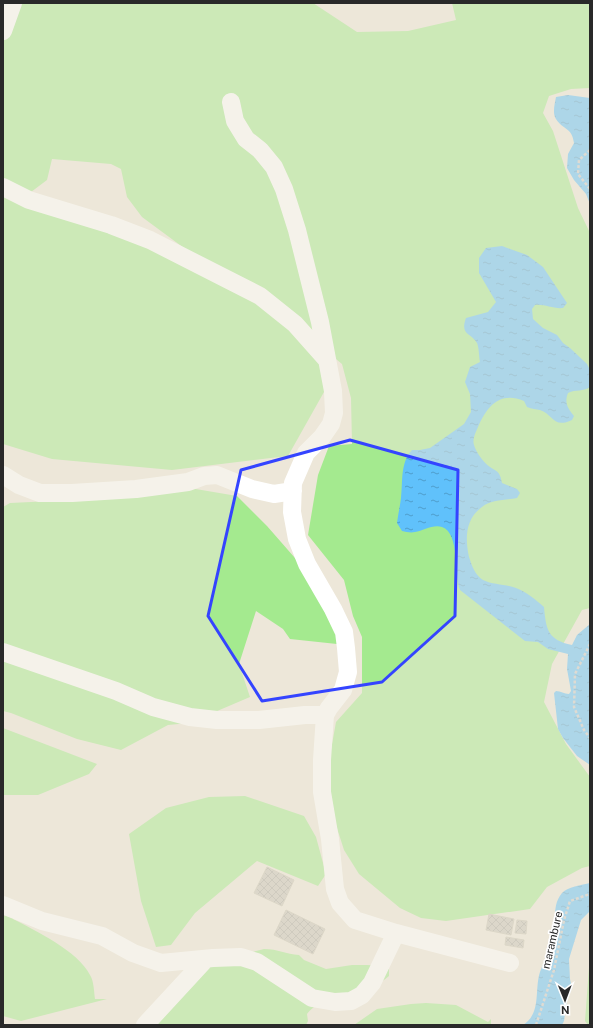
<svg xmlns="http://www.w3.org/2000/svg" width="593" height="1028" font-family="'Public Sans',sans-serif">
<defs>
<pattern id="water-ripples" width="26" height="14" patternUnits="userSpaceOnUse"><rect width="26" height="14" fill="#60c1fb"/><path d="M2 4q2-2 4 0t4 0M15 11q2-2 4 0t4 0" fill="none" stroke="#4f9dcb"/></pattern>
<pattern id="building-cross-hatch" width="8" height="8" patternUnits="userSpaceOnUse"><rect width="8" height="8" fill="#c8c3b9"/><path d="M0 0l8 8M0 8l8-8" fill="none" stroke="#aca89f"/></pattern>
</defs>
<rect width="100%" height="100%" fill="#ede7d9"/>
<path fill="#a4ea8f" fill-rule="evenodd" d="M 3,3 L 313,3 L 357,32 L 408,31 L 456,20 L 452,3 L 590,3 L 590,88 L 571,89 L 549,96 L 543,113 L 553,131 L 578,208 L 590,233 L 590,482 L 589,486 L 590,492 L 590,608 L 582,610 L 552,664 L 544,702 L 566,744 L 590,777 L 590,866 L 582,868 L 547,887 L 530,909 L 446,921 L 421,918 L 400,908 L 359,874 L 344,850 L 336,825 L 327,772 L 336,722 L 362,693 L 362,637 L 353,616 L 344,580 L 308,535 L 318,475 L 329,446 L 352,444 L 351,398 L 342,364 L 286,318 L 333,376 L 288,456 L 172,470 L 52,459 L 3,444 ZM 52,159 L 111,164 L 121,169 L 127,197 L 142,217 L 207,265 L 31,192 L 47,180 Z
M 184,487 L 237,496 L 267,526 L 343,613 L 337,644 L 290,639 L 283,629 L 256,611 L 239,664 L 250,697 L 189,723 L 168,725 L 121,750 L 77,739 L 11,713 L 3,711 L 3,507 L 10,503 L 135,497 Z
M 3,728 L 97,764 L 89,774 L 38,795 L 3,795 Z
M 245,796 L 304,816 L 316,837 L 326,874 L 318,886 L 257,861 L 195,913 L 171,945 L 156,947 L 141,901 L 129,834 L 166,808 L 209,797 Z
M 3,915 L 16,919 L 13,919 C 36,931 78,951 90,975 C 94,981 94,992 95,999 L 107,999 L 21,1021 L 3,1016 Z
M 264,949 C 278,949 286,954 299,955 L 304,960 L 326,969 L 352,965 L 367,965 L 382,966 L 389,969 L 389,976 C 380,984 358,996 347,999 C 330,1005 321,997 307,1014 L 308,1021 L 306,1025 L 142,1025 L 211,962 Z
M 590,954 L 590,1025 L 588,1025 L 585,1021 Z
M 426,1003 L 456,1005 L 488,1022 L 491,1019 L 491,1025 L 354,1025 L 377,1009 L 411,1004 Z"/>
<path fill="url(#water-ripples)" d="M 568,95 L 590,98 L 590,204 L 586,194 L 574,180 L 567,168 L 568,154 L 574,143 C 572,127 563,130 556,119 C 552,113 555,103 556,97 Z
M 502,246 L 527,255 L 543,267 L 567,303 L 563,308 C 553,309 545,304 535,305 L 532,309 L 533,319 L 543,328 L 557,335 L 563,343 L 570,348 L 587,364 L 590,370 L 590,387 C 583,392 576,389 568,393 C 564,403 568,408 574,416 L 572,420 C 553,429 553,414 540,410 C 536,409 532,409 527,407 L 524,401 C 500,391 487,406 478,427 C 476,432 472,439 474,445 C 476,452 483,462 490,467 C 498,472 500,472 502,483 L 517,489 L 520,493 L 517,498 C 506,500 490,500 482,507 C 465,519 465,539 469,557 C 472,566 475,575 483,580 C 493,585 506,584 516,588 C 527,592 536,600 544,607 C 546,630 548,640 572,645 L 577,635 L 590,624 L 590,679 L 589,683 L 590,765 L 577,756 L 563,738 L 558,729 L 554,693 L 556,691 C 561,691 564,694 569,694 L 571,691 L 567,669 L 568,654 L 548,649 L 538,642 L 525,641 L 460,590 C 454,575 460,533 442,527 C 433,524 423,531 415,532 C 411,533 406,532 402,531 L 397,523 C 398,515 400,506 401,498 C 403,481 400,463 412,450 L 420,450 L 430,448 L 464,424 L 471,412 L 470,394 L 465,382 L 470,367 L 480,362 C 479,357 479,347 477,343 C 470,332 460,335 466,318 L 488,312 L 496,302 L 479,273 L 479,258 L 486,248 Z
M 590,883 L 590,911 L 581,920 L 569,959 L 570,979 L 572,988 L 567,1000 L 564,1021 L 562,1025 L 523,1025 C 542,1013 534,990 540,972 C 544,961 552,950 554,938 C 557,923 551,906 562,893 C 567,887 582,885 590,883 Z"/>
<path fill="url(#building-cross-hatch)" stroke="#c8c3b3" d="M 267,867 L 294,880 L 282,906 L 254,893 Z
M 286,910 L 325,929 L 313,954 L 274,935 Z
M 489,914 L 514,919 L 511,935 L 486,930 Z
M 517,920 L 527,921 L 526,934 L 515,933 Z
M 506,937 L 524,940 L 523,948 L 505,945 Z"/>
<g fill="none" stroke-linecap="round" stroke-linejoin="round">
<path stroke="#ccc" stroke-width="2.5" stroke-dasharray="3 2" stroke-linecap="butt" d="M 590,150 L 579,160 L 578,174 L 590,189
M 590,644 L 575,674 L 574,707 L 584,730 L 590,738
M 536,1025 L 554,970 L 564,920 L 570,901 L 590,894"/>
<path stroke="#fff" stroke-width="18" d="M 3,31 L 13,3
M 231,102 L 235,121 L 246,139 L 260,150 L 274,167 L 284,189 L 297,230 L 320,322 L 333,391 L 334,413 L 331,424 L 322,437 L 306,453 L 293,483 L 292,512 L 297,539 L 307,564 L 333,609 L 344,632 L 346,648 L 348,672 L 343,690 L 329,708 L 325,715 L 322,760 L 322,792 L 330,839 L 335,889 L 340,903 L 355,920 L 396,933 L 510,963
M 3,187 L 29,200 L 111,225 L 150,240 L 260,296 L 295,324 L 327,360
M 3,475 L 19,485 L 40,493 L 72,493 L 136,489 L 188,482 L 204,476 L 217,475 L 252,489 L 274,494 L 293,491
M 3,652 L 116,691 L 153,707 L 190,717 L 217,720 L 259,720 L 305,715 L 325,715
M 3,905 L 42,921 L 102,936 L 133,953 L 161,963 L 213,958 L 241,957 L 257,962 L 312,998 L 335,1002 L 351,1001 L 362,995 L 372,983 L 396,933
M 145,1025 L 206,959"/>
</g>
<path d="M0 0H593V1028H0ZM 350,440 L 458,470 L 455,616 L 382,682 L 262,701 L 208,616 L 241,470 Z" fill="#ede7d9" fill-opacity=".55" fill-rule="evenodd"/>
<path fill="none" stroke="#3444ff" stroke-width="3" stroke-linejoin="round" d="M 350,440 L 458,470 L 455,616 L 382,682 L 262,701 L 208,616 L 241,470 Z"/>
<g text-anchor="middle" dominant-baseline="central" stroke-width="3.5" stroke-linejoin="round" paint-order="stroke">
<g font-size="11" fill="#292929" stroke="#fff">
<text transform="translate(552 940) rotate(-77)">marambure</text>
</g>
</g>
<rect width="593" height="1028" fill="none" stroke="#292929" stroke-width="8"/>
<g transform="translate(565 1000) rotate(179)" stroke="#ffffff" stroke-width="3" paint-order="stroke">
<path d="M0-3L7 15L0 10L-7 15Z" fill="#292929"/>
<text y="-6" font-size="11" font-weight="bold" text-anchor="middle" fill="#292929">N</text>
</g>
</svg>
